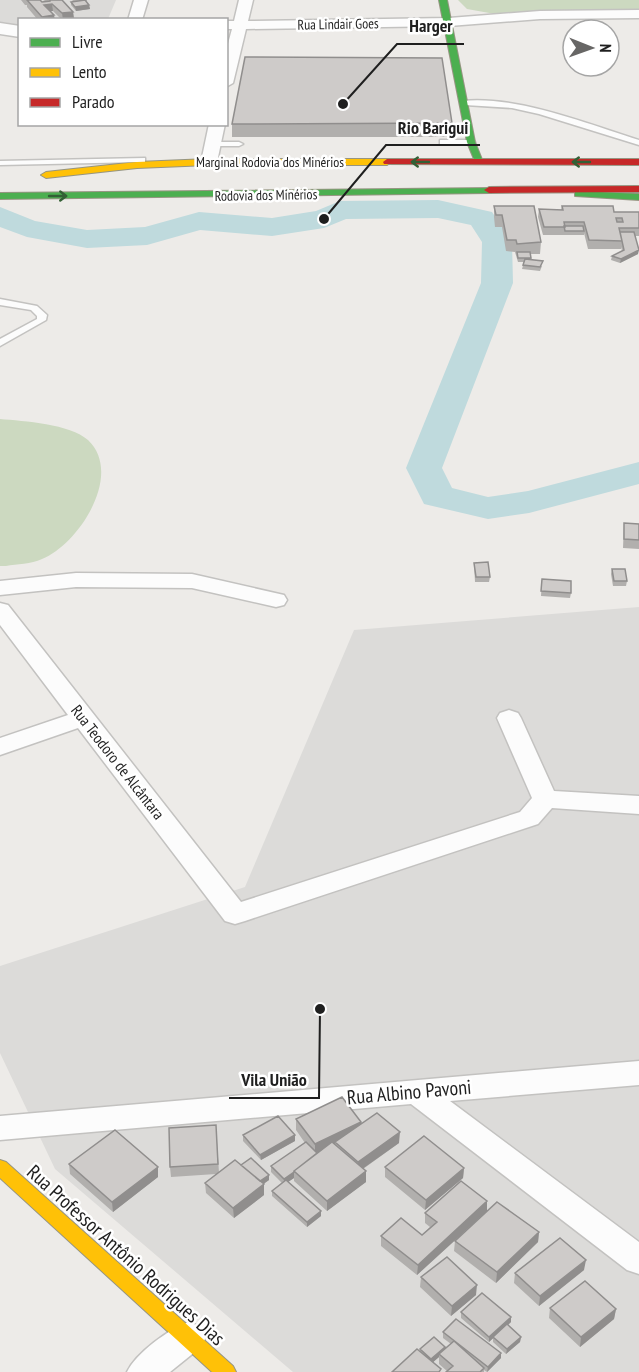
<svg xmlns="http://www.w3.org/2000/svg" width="639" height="1372" font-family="'PT Sans Narrow',sans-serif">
<rect width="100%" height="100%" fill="#edebe8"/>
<path fill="#dcdbd9" d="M 0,0 L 116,0 L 108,19 L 20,20 L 19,25 L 3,22 L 0,24 Z
M 639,607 L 639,1372 L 293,1372 L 55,1169 L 0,1053 L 0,966 L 245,887 L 354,630 Z"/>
<path fill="#ccd9c0" d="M 458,0 L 639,0 L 639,13 L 495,14 L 467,9 Z
M 0,419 C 24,421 70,424 88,440 C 124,474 79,544 42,559 C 31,564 17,564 6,566 L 0,566 Z"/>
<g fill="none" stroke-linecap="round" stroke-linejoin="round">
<path fill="#bfdadd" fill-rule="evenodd" d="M 438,200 L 492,212 L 512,242 L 513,283 L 442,468 L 452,488 L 488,497 L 528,491 L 639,462 L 639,484 L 529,513 L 488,519 L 424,504 L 406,468 L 481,283 L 482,242 L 471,225 L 438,218 L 346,219 L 324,228 L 272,236 L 200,230 L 147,245 L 87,248 L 27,237 L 0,227 L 0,207 L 35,221 L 87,230 L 145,227 L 199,212 L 272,218 L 316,211 L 340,201 Z"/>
<defs>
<path id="lane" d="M 0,23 L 20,26 L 20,30 L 0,27 Z
M 462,101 C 516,95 588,124 639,140 L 639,145 L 539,114 L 512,108 L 465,105 L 461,103 Z
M 440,140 L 471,140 L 475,142 L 471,144 L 440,144 Z
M 209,142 L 239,142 L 243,144 L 239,146 L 209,146 Z
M 145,158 L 145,162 L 142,162 L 0,165 L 0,161 Z
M 0,299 L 37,306 L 47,315 L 46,320 L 0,346 L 0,339 L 37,319 L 37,316 L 31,310 L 0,305 Z"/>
<path id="street" d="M 134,0 L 148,0 L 142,20 L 128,20 Z
M 239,0 L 253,0 L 248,21 L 449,18 L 540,11 L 639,10 L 639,18 L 540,19 L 449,26 L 246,29 L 233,83 L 226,87 L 226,51 L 232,29 L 226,29 L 226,21 L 234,21 Z
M 0,26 L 20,29 L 20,37 L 0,34 Z
M 209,124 L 225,124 L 217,162 L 209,167 L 201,162 Z
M 76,573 L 192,574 L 284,595 L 287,600 L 284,605 L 276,607 L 192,588 L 76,587 L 0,595 L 0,581 Z
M 0,603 L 8,605 L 241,902 L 520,812 L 532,798 L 497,718 L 500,713 L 509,710 L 518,713 L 521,718 L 554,791 L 639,796 L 639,814 L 552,808 L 538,824 L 245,921 L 235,924 L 225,921 L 78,728 L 0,755 L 0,738 L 68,715 L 0,625 Z
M 639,1061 L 639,1085 L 450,1101 L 639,1242 L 639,1274 L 627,1270 L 411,1104 L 0,1140 L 0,1116 Z
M 189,1322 L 201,1327 L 206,1337 L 201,1347 L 170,1372 L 127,1372 C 136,1353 169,1329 189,1322 Z"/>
<path id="fast" d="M 439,0 L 447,0 L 475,142 L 483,162 L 482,164 L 476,164 L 467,142 Z
M 492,188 L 492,192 L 489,193 L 0,199 L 0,193 Z
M 578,191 L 639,194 L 639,200 L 575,196 L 575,192 Z"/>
<path id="slow" d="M 209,159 L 387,159 L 391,162 L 387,165 L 209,165 L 137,168 L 46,178 L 41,175 L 46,172 L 137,162 Z
M 0,1160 L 6,1162 L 233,1366 L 236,1372 L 212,1372 L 0,1178 Z"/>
<path id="jam" d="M 387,159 L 639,159 L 639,165 L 384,164 L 383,162 Z
M 639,186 L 639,192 L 489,193 L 484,190 L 489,187 Z"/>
</defs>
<use href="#lane" stroke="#c3c2c0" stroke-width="3"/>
<use href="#street" stroke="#c3c2c0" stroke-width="3"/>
<use href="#fast" stroke="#969582" stroke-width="2"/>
<use href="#slow" stroke="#969582" stroke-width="2"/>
<use href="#jam" stroke="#969582" stroke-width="2"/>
<use href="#lane" fill="#fcfcfc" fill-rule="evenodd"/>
<use href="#street" fill="#fcfcfc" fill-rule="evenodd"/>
<use href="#fast" fill="#4caf50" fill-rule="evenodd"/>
<use href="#slow" fill="#ffc107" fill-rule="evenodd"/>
<use href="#jam" fill="#c62828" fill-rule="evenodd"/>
</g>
<path fill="#b1afad" d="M 21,0 L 40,0 L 42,2 L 45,1 L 43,0 L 62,0 L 73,12 L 74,19 L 62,20 L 53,11 L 50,11 L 55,20 L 38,20 L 27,7 L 27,5 L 25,5 Z
M 72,0 L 87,0 L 87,1 L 86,2 L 89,5 L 90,9 L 76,11 L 71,5 L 71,2 L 73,1 Z
M 452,123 L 451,137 L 232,137 L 232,124 Z
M 494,206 L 541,242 L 540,254 L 530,254 L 531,260 L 542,266 L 540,271 L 522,269 L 524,262 L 518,262 L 515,252 L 506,251 L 502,227 L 495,227 L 494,217 Z
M 562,206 L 614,212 L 639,212 L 639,236 L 635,236 L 638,254 L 620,263 L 611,260 L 612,256 L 622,251 L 621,247 L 621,249 L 588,249 L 584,233 L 584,235 L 565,235 L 565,234 L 565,235 L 543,235 L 538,217 L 539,209 L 561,210 Z
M 624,523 L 639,524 L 639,549 L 623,548 Z
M 474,563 L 490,577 L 489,582 L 475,582 Z
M 612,569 L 627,581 L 626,586 L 613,586 L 611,574 Z
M 542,579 L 571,593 L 570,598 L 541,596 Z
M 296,1119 L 361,1124 L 399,1143 L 363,1169 L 366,1182 L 327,1211 L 294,1181 L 294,1178 L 288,1181 L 321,1216 L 307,1227 L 272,1196 L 272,1191 L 282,1183 L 271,1172 L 271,1166 L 305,1143 L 296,1130 Z
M 216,1125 L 219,1173 L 241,1165 L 269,1175 L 269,1180 L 263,1184 L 264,1195 L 234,1218 L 206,1193 L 205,1183 L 216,1174 L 171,1177 L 170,1167 Z
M 243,1135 L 295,1141 L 261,1160 L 243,1141 Z
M 69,1164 L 158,1177 L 113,1212 L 70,1174 Z
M 385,1167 L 464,1168 L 463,1178 L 425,1210 L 385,1177 Z
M 487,1211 L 417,1275 L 381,1246 L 381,1236 L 422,1235 L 430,1227 L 425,1223 L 425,1213 Z
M 539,1232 L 538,1242 L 496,1283 L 454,1251 L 455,1241 Z
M 584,1270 L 539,1306 L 514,1283 L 515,1273 Z
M 421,1277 L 476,1295 L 451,1316 L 420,1287 Z
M 550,1308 L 616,1309 L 614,1319 L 580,1347 L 549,1318 Z
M 461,1312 L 511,1317 L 511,1322 L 508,1325 L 521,1337 L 520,1342 L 506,1354 L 493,1342 L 493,1338 L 489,1342 L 461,1318 Z
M 443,1332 L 501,1353 L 501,1358 L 487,1372 L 484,1370 L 484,1372 L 446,1372 L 447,1371 L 439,1364 L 439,1357 L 433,1362 L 420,1352 L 420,1349 L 445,1347 L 444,1349 L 451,1344 L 443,1338 Z"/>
<path fill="#908e8d" d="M 52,4 L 53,11 L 45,12 L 44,5 Z
M 89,5 L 90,9 L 76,11 L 75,7 Z
M 73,12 L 74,19 L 63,20 L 62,13 Z
M 54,15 L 55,20 L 42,20 L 42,17 Z
M 639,250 L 638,254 L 620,263 L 621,259 Z
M 361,1122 L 361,1132 L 335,1142 L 335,1144 L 315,1155 L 315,1144 Z
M 400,1132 L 399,1143 L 358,1172 L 358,1162 Z
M 295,1135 L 295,1141 L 261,1160 L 260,1155 Z
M 158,1167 L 158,1177 L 113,1212 L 112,1202 Z
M 464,1168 L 463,1178 L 425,1210 L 426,1200 Z
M 366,1171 L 366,1182 L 327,1211 L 327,1201 Z
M 294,1172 L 294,1178 L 284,1185 L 284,1179 Z
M 269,1175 L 269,1180 L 258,1188 L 257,1183 Z
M 264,1184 L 264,1195 L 234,1218 L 233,1208 Z
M 487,1201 L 487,1211 L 417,1275 L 418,1265 Z
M 321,1211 L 321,1216 L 307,1227 L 307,1222 Z
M 539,1232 L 538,1242 L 496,1283 L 497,1272 Z
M 586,1260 L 584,1270 L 539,1306 L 540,1296 Z
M 477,1285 L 476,1295 L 451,1316 L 452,1306 Z
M 616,1309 L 614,1319 L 580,1347 L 581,1337 Z
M 511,1317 L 511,1322 L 489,1342 L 489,1337 Z
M 521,1337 L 520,1342 L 506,1354 L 507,1349 Z
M 445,1347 L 444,1352 L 439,1354 L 439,1357 L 431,1364 L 431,1359 Z
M 501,1353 L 501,1358 L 487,1372 L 488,1367 Z"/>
<path fill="#cecbc9" stroke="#908e8d" stroke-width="1.5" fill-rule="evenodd" d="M 27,0 L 40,0 L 42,2 L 50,1 L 50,0 L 62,0 L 73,12 L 62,13 L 52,4 L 44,5 L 54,15 L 42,17 Z
M 85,0 L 89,5 L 75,7 L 71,2 Z
M 245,57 L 442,58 L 452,123 L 232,124 Z
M 494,206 L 534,206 L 541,242 L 517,244 L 516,240 L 507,240 L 502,215 L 496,215 Z
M 562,206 L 613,206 L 614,212 L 639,212 L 639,228 L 619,228 L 622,241 L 589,240 L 584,222 L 564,222 L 565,227 L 544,227 L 539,209 L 563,210 ZM 616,218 L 622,218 L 623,222 L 617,222 Z
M 564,226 L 583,226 L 584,231 L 565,231 Z
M 620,232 L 634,232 L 639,250 L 621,259 L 612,256 L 624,250 Z
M 517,252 L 530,252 L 531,258 L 518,258 Z
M 525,259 L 543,261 L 540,267 L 523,265 Z
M 624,523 L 639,524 L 639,540 L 624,539 Z
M 488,562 L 490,577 L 476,577 L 474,563 Z
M 612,569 L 625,569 L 627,581 L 614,581 Z
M 542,579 L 571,581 L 571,593 L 541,591 Z
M 342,1097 L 361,1122 L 315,1144 L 296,1119 Z
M 377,1113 L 400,1132 L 358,1162 L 335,1142 Z
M 278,1116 L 295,1135 L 260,1155 L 243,1135 Z
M 216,1125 L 218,1164 L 170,1167 L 169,1128 Z
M 115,1130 L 158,1167 L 112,1202 L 69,1164 Z
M 424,1136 L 464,1168 L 426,1200 L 385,1167 Z
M 306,1142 L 317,1153 L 294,1171 L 294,1172 L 284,1179 L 271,1166 Z
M 332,1142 L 366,1171 L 327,1201 L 294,1171 Z
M 251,1158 L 269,1175 L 260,1181 L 241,1165 Z
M 235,1160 L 264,1184 L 233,1208 L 205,1183 Z
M 286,1180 L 321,1211 L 307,1222 L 272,1191 Z
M 461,1181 L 487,1201 L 418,1265 L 381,1236 L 401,1218 L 422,1235 L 437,1222 L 425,1213 Z
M 497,1202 L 539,1232 L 497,1272 L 455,1241 Z
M 560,1238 L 586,1260 L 540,1296 L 515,1273 Z
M 447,1257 L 477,1285 L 452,1306 L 421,1277 Z
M 585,1281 L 616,1309 L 581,1337 L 550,1308 Z
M 482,1293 L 511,1317 L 489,1337 L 461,1312 Z
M 456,1319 L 501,1353 L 488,1367 L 443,1332 Z
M 507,1324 L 521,1337 L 507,1349 L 493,1337 Z
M 434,1337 L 445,1347 L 431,1359 L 420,1349 Z
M 454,1341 L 484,1368 L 480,1372 L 446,1372 L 453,1366 L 439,1354 Z
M 417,1349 L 441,1369 L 439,1372 L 392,1372 Z"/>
<defs><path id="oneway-shaft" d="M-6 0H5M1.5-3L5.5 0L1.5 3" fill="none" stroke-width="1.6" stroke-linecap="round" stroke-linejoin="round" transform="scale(1.5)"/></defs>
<g stroke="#336035">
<use href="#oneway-shaft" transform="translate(420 162) rotate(-180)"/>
<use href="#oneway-shaft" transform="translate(581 162) rotate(180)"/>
<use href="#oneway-shaft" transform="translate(58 196)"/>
</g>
<g text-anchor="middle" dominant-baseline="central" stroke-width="5" stroke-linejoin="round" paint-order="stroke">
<g font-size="14" fill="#1f1f1f" stroke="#fff">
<text transform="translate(338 24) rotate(-1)">Rua Lindair Goes</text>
<text x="270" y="162">Marginal Rodovia dos Minérios</text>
<text transform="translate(266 195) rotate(-1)">Rodovia dos Minérios</text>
</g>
<g font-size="16" fill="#1f1f1f" stroke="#fff">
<text transform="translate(118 762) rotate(52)">Rua Teodoro de Alcântara</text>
</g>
<g font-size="20" fill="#1f1f1f" stroke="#fff">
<text transform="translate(409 1092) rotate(-5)">Rua Albino Pavoni</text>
<text transform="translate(126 1255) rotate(42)">Rua Professor Antônio Rodrigues Dias</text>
</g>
</g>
<path fill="none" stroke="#1f1f1f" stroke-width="2" d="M343 104L397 44H464M324 219L386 145H480M320 1009L319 1098H229"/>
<g fill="#1f1f1f" stroke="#fff" stroke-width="2">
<circle cx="343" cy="104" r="6"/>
<circle cx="324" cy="219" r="6"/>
<circle cx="320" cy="1009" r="6"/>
</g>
<g font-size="18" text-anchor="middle" font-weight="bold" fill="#1f1f1f" stroke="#fff" stroke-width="5" stroke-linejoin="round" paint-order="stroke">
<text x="431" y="32">Harger</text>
<text x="433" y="134">Rio Barigui</text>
<text x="274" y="1086">Vila União</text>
</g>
<rect x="18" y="18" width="210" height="108" fill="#ffffff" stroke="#a5a5a5" stroke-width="1.5"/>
<rect x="30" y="38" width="30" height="9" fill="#4caf50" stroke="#a5a5a5" stroke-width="1.5"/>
<text x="72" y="48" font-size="18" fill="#1f1f1f">Livre</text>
<rect x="30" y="68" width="30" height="9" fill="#ffc107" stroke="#a5a5a5" stroke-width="1.5"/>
<text x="72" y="78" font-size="18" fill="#1f1f1f">Lento</text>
<rect x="30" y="98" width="30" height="9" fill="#c62828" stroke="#a5a5a5" stroke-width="1.5"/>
<text x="72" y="108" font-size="18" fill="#1f1f1f">Parado</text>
<g transform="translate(591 48) rotate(91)"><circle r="28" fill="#ffffff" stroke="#a5a5a5" stroke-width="1.5"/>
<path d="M0-4.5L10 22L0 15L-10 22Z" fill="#676665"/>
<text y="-9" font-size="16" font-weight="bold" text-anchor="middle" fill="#1f1f1f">N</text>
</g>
</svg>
